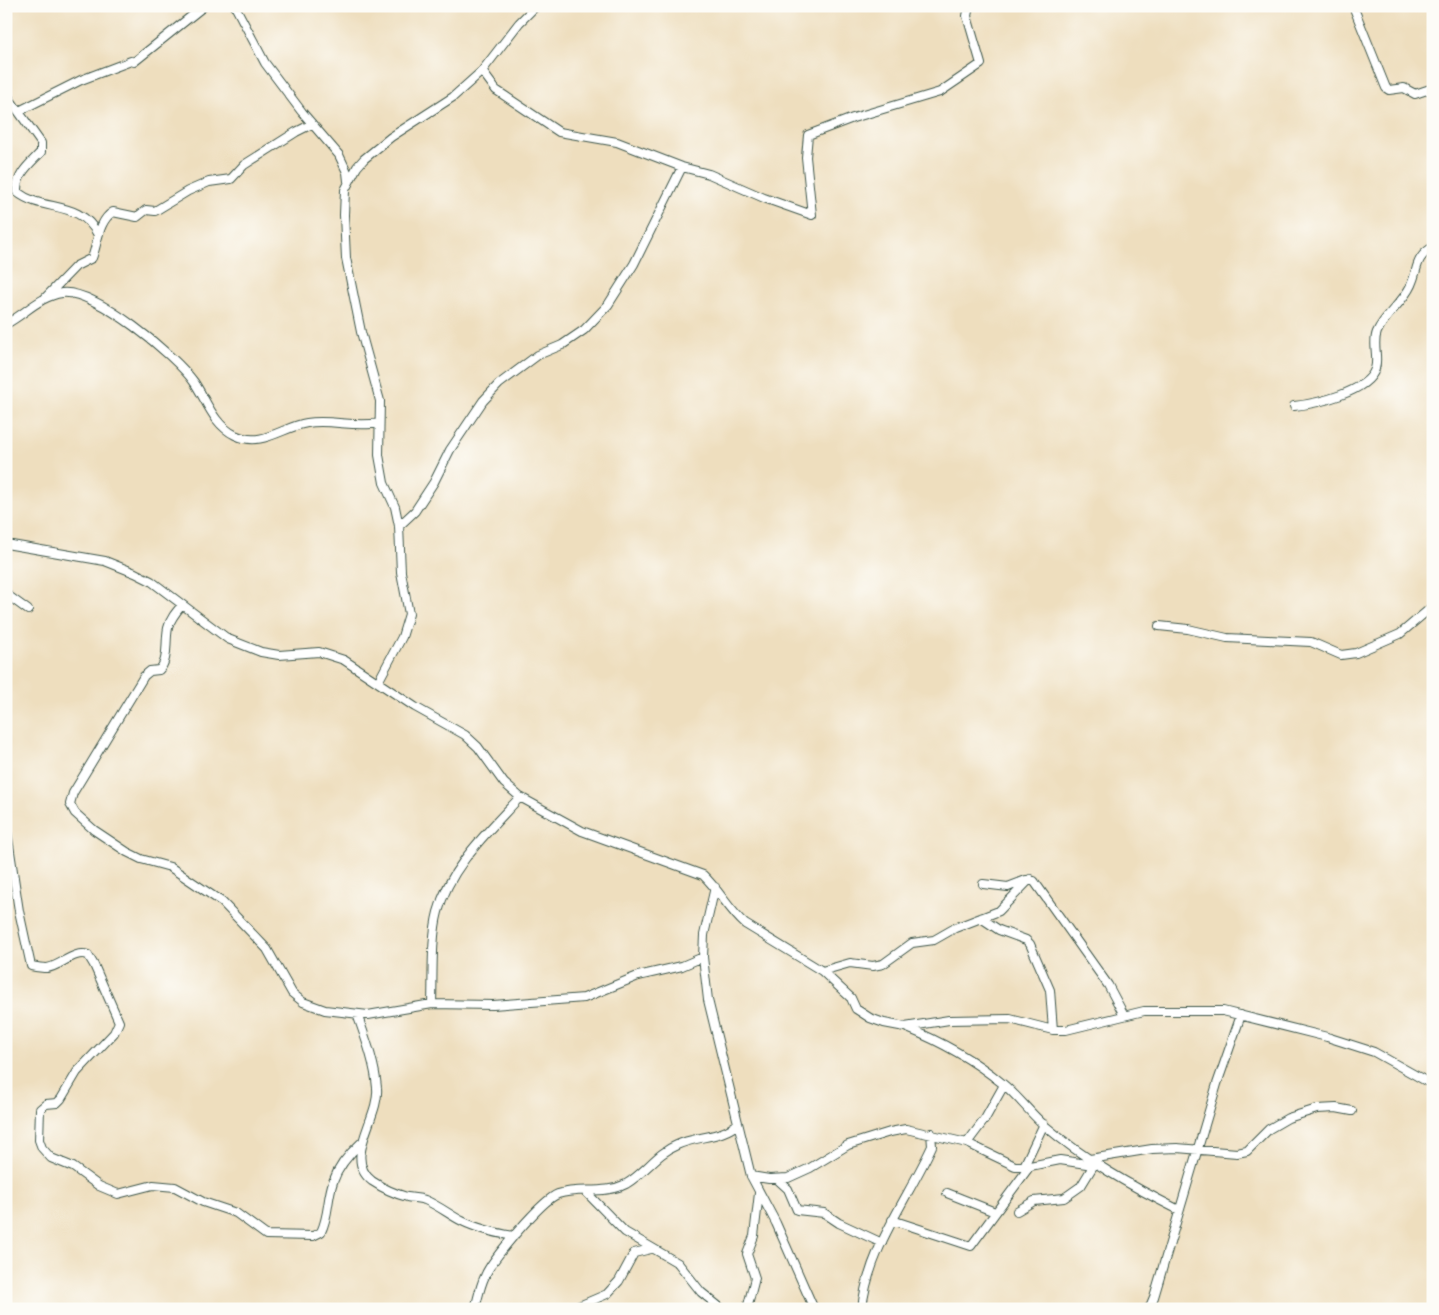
<svg xmlns="http://www.w3.org/2000/svg" width="1439" height="1315" font-family="'Libre Bodoni',serif">
<rect width="100%" height="100%" fill="#fdfcf7"/>
<filter id="ink" filterUnits="userSpaceOnUse"><feTurbulence type="fractalNoise" baseFrequency=".02" numOctaves="2"/><feDisplacementMap in="SourceGraphic" scale="10" xChannelSelector="R" yChannelSelector="G"/><feConvolveMatrix kernelMatrix="1 2 1 2 8 2 1 2 1" color-interpolation-filters="sRGB"/></filter>
<filter id="wash" filterUnits="userSpaceOnUse"><feTurbulence type="fractalNoise" baseFrequency=".0096" numOctaves="4" result="noise"/><feDisplacementMap in="SourceGraphic" scale="20" xChannelSelector="R" yChannelSelector="G"/><feGaussianBlur stdDeviation="1.12" result="paint"/><feColorMatrix in="noise" values="0 0 0 0 0 0 0 0 0 0 0 0 0 0 0 0 0 1.4 0 .05"/><feComposite in="paint" operator="in"/></filter>
<g filter="url(#wash)">
<rect width="100%" height="100%" fill="#eedebe"/>
</g>
<g filter="url(#ink)">
<g fill="none" stroke-linecap="round" stroke-linejoin="round">
<defs>
<path id="minor" d="M 235,6 L 265,63 L 302,112 L 339,155 L 347,172 L 348,181
M 1353,6 L 1386,88 L 1389,90 L 1404,88 L 1415,94 L 1433,88
M 134,62 L 204,6
M 482,71 L 496,90 L 559,132 L 617,142 L 682,167 L 709,174 L 764,198 L 812,215 L 806,157 L 808,135 L 853,118 L 940,92 L 981,64 L 967,16 L 969,6
M 6,94 L 41,143 L 41,152 C 30,164 16,174 17,192 C 44,213 80,199 98,235
M 19,111 L 81,80 L 131,61
M 45,298 L 76,266 L 92,258 C 98,243 98,221 113,212 L 137,217 L 146,210 L 155,211 L 188,191 L 209,182 L 231,179 L 244,165 L 296,132 L 312,124
M 6,324 C 25,314 40,296 62,293 C 95,289 175,355 194,382 C 207,401 213,424 235,435 C 262,448 282,427 307,423 C 332,419 354,428 379,423
M 1294,406 C 1315,404 1368,392 1375,369 C 1379,357 1372,344 1377,332 C 1385,314 1403,303 1411,285 C 1419,267 1414,259 1433,247
M 399,526 L 415,511 L 434,482 L 450,450 L 483,401 L 499,384 L 538,355 L 562,345 L 584,330 L 608,305 L 634,264 L 682,167
M 6,544 L 105,561 L 135,573 L 151,581 L 228,639 L 261,652 L 279,655 L 319,652 L 344,660 L 415,707 L 465,735 L 478,747 L 504,783 L 520,797 L 582,831 L 703,875 C 719,890 729,910 745,924 L 822,971 L 851,998 L 856,1009 L 870,1018 L 884,1023 L 905,1027 L 949,1020 L 1010,1019 L 1053,1030 L 1066,1030 L 1144,1011 L 1223,1011 L 1327,1037 L 1374,1052 L 1433,1085
M 6,594 L 28,610
M 182,605 C 176,612 170,619 168,628 C 165,642 169,661 159,670 L 150,671 L 144,676 L 73,793 L 70,804 L 75,813 L 94,830 L 127,852 L 141,859 L 170,867 L 222,902 L 267,949 L 292,993 L 303,1002 L 325,1010 L 368,1015 L 432,1004 L 493,1005 L 584,998 L 638,976 L 682,966 L 703,957
M 1159,626 L 1188,629 L 1227,638 L 1311,642 L 1341,655 L 1356,653 L 1400,634 L 1433,606
M 378,682 L 402,637 L 409,614 L 401,572 L 399,526 L 395,507 L 384,483 L 379,455 L 380,401 L 361,332 L 346,258 L 344,215 L 345,190 L 357,167 L 364,159 L 391,137 L 453,97 L 482,71 L 519,23 L 536,6
M 6,825 L 19,911 L 31,966 C 36,967 42,968 47,968 C 61,966 74,950 88,955 L 94,965 L 119,1022 L 114,1033 L 77,1072 L 61,1099 L 57,1103 L 46,1104 L 40,1109 L 39,1140 L 42,1148 L 51,1158 L 73,1167 L 99,1186 L 118,1194 L 153,1185 L 175,1187 L 203,1202 L 236,1213 L 266,1235 L 313,1236 L 321,1232 C 329,1216 327,1199 333,1182 C 338,1167 350,1153 361,1143
M 983,884 L 1008,887 L 1026,880 L 1034,881 L 1108,985 L 1124,1015
M 715,887 L 704,935 L 703,957 L 708,1000 L 751,1176 L 776,1223 L 814,1309
M 981,918 L 999,930 L 1026,940 L 1030,944 L 1050,990 L 1053,1030
M 822,971 L 850,963 L 873,966 L 883,964 L 912,943 L 934,940 L 955,928 L 999,911 L 1030,879
M 432,1004 C 433,977 431,938 438,912 C 450,866 489,831 520,797
M 357,1014 C 365,1037 375,1063 377,1088 C 380,1117 342,1158 372,1181 C 381,1187 396,1194 407,1197 C 413,1198 419,1198 425,1200 C 439,1206 450,1215 462,1221 C 478,1229 496,1233 514,1236
M 905,1027 C 940,1041 974,1060 1003,1084 C 1018,1096 1029,1112 1044,1125 C 1085,1160 1131,1186 1179,1210
M 967,1143 L 985,1119 L 1004,1085
M 1090,1159 L 1152,1149 L 1177,1148 L 1237,1153 L 1247,1151 L 1269,1129 L 1288,1118 L 1317,1109 L 1336,1108 L 1352,1111
M 1024,1166 L 1044,1124
M 751,1176 L 769,1179 L 788,1178 L 810,1168 L 848,1145 L 890,1132 L 906,1129 L 967,1143 L 1015,1166 L 1030,1166 L 1060,1160 L 1093,1165
M 777,1179 L 788,1189 L 797,1210 L 824,1213 L 839,1223 L 882,1243
M 586,1192 L 625,1232 L 678,1263 L 701,1292 L 722,1309
M 947,1193 L 995,1212
M 1017,1211 L 1034,1201 L 1064,1198 L 1081,1186 L 1095,1163
M 892,1220 L 971,1246 L 1030,1166
M 475,1309 C 478,1298 480,1286 485,1276 C 492,1259 542,1200 558,1194 C 580,1187 604,1195 626,1184 C 645,1173 657,1153 677,1145 C 695,1136 724,1138 738,1123
M 572,1309 L 607,1294 L 619,1281 L 634,1253 L 651,1249
M 747,1309 L 755,1278 L 747,1254 L 754,1236 L 759,1193
M 862,1309 C 868,1249 908,1199 932,1146 L 931,1133
M 1149,1309 L 1154,1297 L 1217,1084 L 1241,1015"/>
</defs>
<use href="#minor" stroke="#3e5549" stroke-width="10"/>
<use href="#minor" stroke="#fff" stroke-width="8"/>
</g>
</g>
<rect width="1439" height="1315" fill="none" stroke="#fdfcf7" stroke-width="25"/>
</svg>
